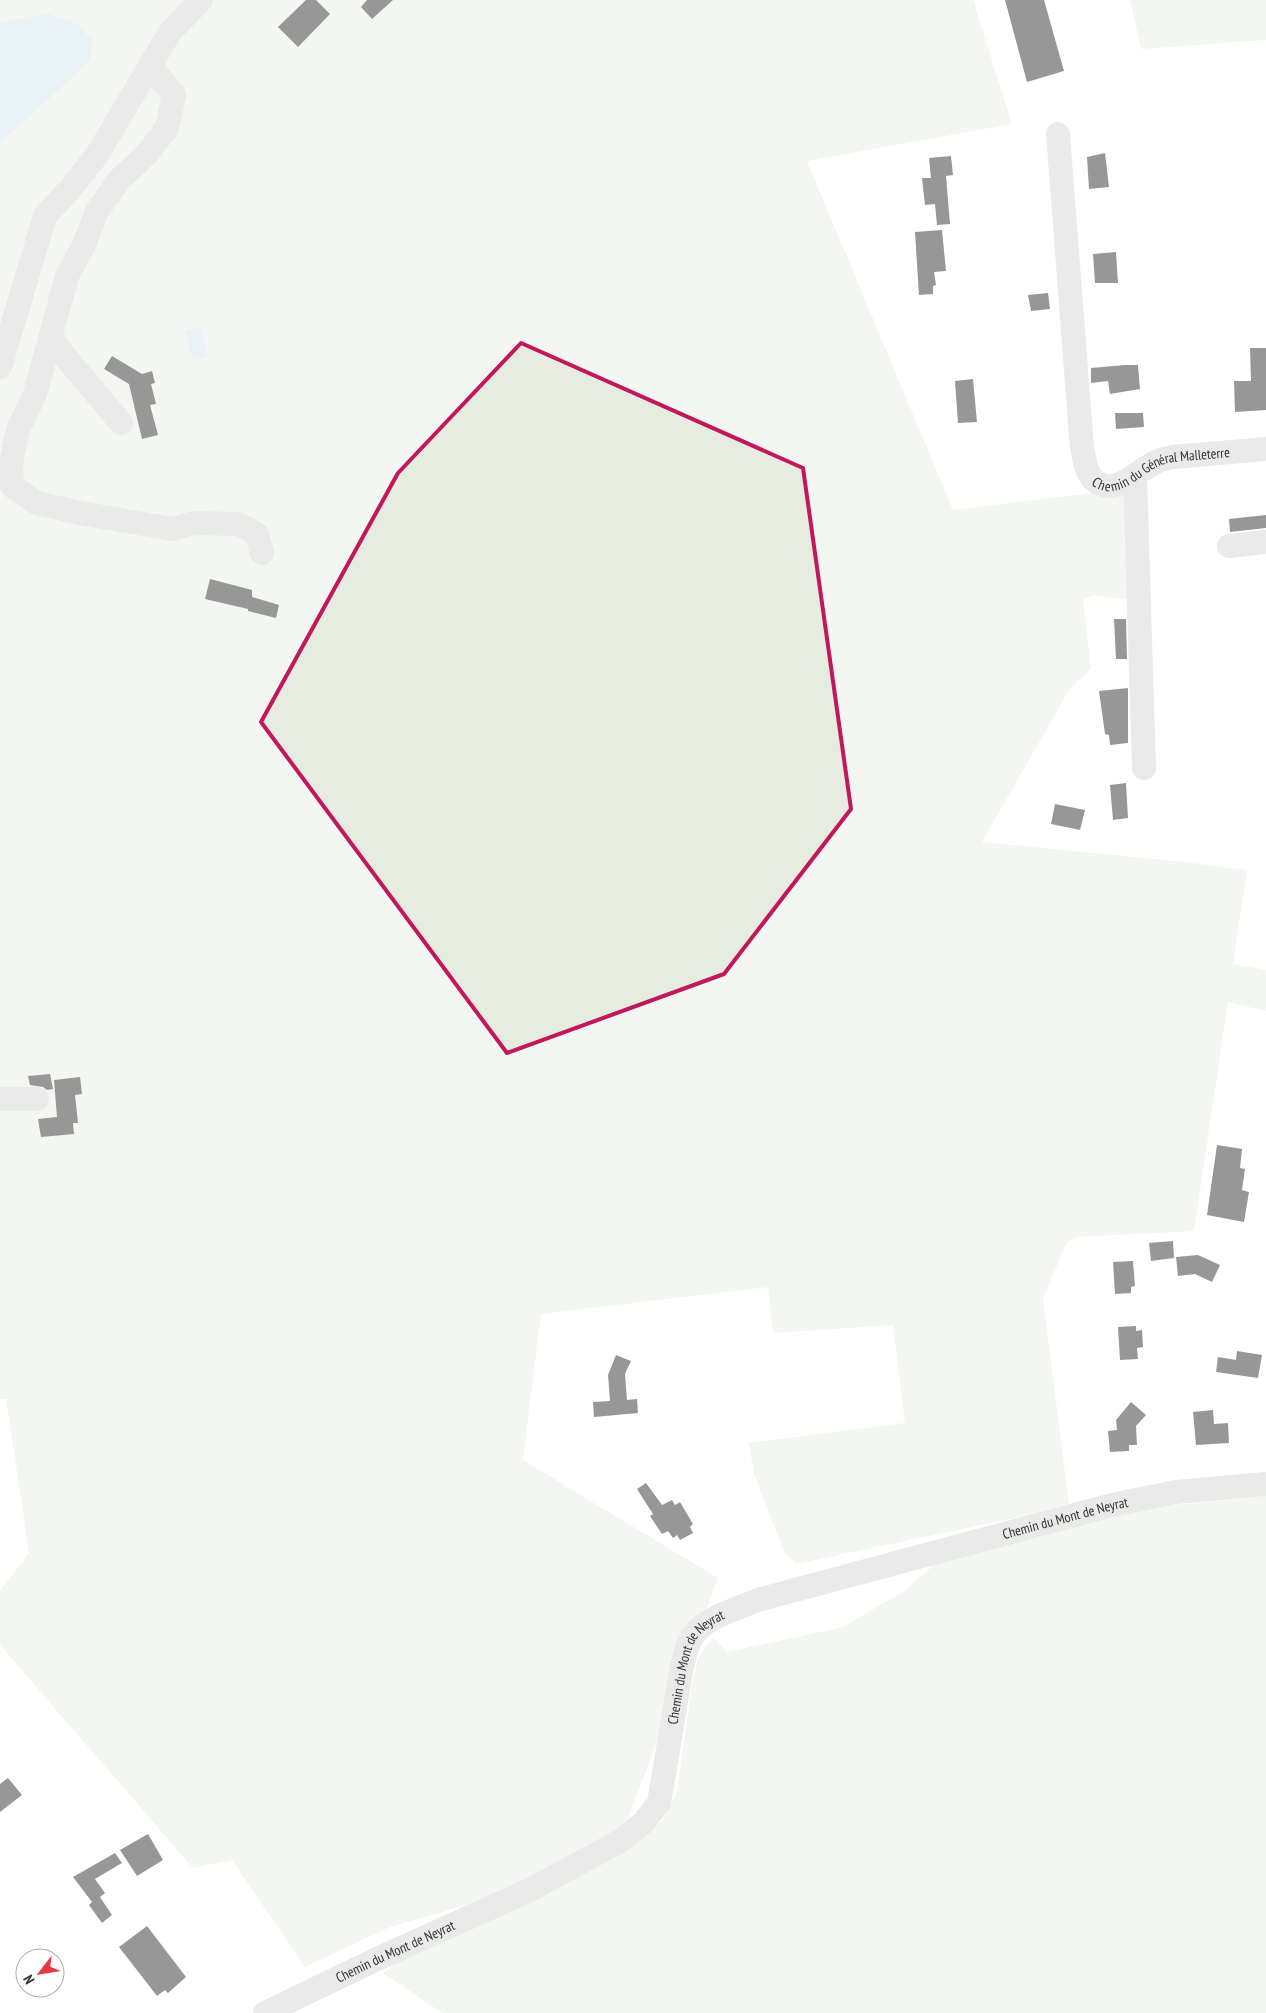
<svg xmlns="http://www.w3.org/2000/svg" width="1266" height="2013" font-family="'PT Sans Narrow',sans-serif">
<rect width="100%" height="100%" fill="#fff"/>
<path fill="#e6ecdf" d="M 0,0 L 973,0 L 1012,124 L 807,161 L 953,510 L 1125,489 L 1132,600 L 1093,595 L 1083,600 L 1091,669 L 1069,690 L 982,842 L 1184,862 L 1247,870 L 1233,964 L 1266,970 L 1266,1011 L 1228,1002 L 1194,1231 L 1076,1237 L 1066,1244 L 1043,1299 L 1069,1504 L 1005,1520 L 796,1564 L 784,1552 L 754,1474 L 749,1443 L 905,1423 L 893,1325 L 773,1333 L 768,1287 L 541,1314 L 523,1460 L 718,1578 L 629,1816 L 635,1842 L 664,1819 L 677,1792 L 692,1684 L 698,1658 L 713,1637 L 727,1652 L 843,1627 L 904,1591 L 935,1564 L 1095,1519 L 1174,1505 L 1266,1496 L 1266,2013 L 442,2013 L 383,1973 L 481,1901 L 390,1927 L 305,1967 L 232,1860 L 193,1868 L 0,1645 L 0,1591 L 29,1553 L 6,1399 L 0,1399 Z
M 1130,0 L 1266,0 L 1266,40 L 1141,49 Z"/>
<path fill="#cfe2ee" d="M 47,13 L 78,25 L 93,41 L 90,61 L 0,143 L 0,23 Z
M 200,327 L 208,356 L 193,360 L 185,331 Z"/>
<path fill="#1a1a1a" d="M 306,0 L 316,0 L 330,14 L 298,47 L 278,27 Z
M 367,0 L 393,0 L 372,19 L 361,7 Z
M 1005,0 L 1044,0 L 1064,71 L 1027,82 Z
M 1105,153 L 1109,187 L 1089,189 L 1087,157 Z
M 951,156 L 953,175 L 946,176 L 950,224 L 937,225 L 935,204 L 925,205 L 922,178 L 931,178 L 929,158 Z
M 942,230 L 946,271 L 934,272 L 936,285 L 933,286 L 933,294 L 919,295 L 915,232 Z
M 1116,252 L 1118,283 L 1095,283 L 1093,254 Z
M 1048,293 L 1050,309 L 1031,311 L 1028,295 Z
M 1250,348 L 1266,348 L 1266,410 L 1235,412 L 1234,381 L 1251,381 Z
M 112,356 L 142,374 L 152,371 L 155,383 L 151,384 L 156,404 L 150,405 L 158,435 L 142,439 L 129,384 L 104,369 Z
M 1125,365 L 1138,365 L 1140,389 L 1110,394 L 1108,381 L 1091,383 L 1091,368 Z
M 973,379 L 977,422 L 958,423 L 955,381 Z
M 1115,413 L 1143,413 L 1144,427 L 1116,429 Z
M 1266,515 L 1266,528 L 1230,532 L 1229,519 Z
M 210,579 L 252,590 L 252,597 L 279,605 L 276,618 L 248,611 L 248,609 L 205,599 Z
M 1114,619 L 1126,619 L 1127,659 L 1116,659 Z
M 1128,688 L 1128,743 L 1110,745 L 1109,735 L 1105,734 L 1099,691 Z
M 1126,783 L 1128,818 L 1113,820 L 1110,785 Z
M 1055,804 L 1085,810 L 1080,830 L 1051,824 Z
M 50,1074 L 53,1089 L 47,1090 L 43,1087 L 30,1085 L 28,1076 Z
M 80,1077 L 82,1094 L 75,1095 L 78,1123 L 73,1123 L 74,1134 L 41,1137 L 38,1119 L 57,1117 L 54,1080 Z
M 1217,1145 L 1242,1149 L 1240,1168 L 1245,1169 L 1242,1190 L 1249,1192 L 1244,1222 L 1207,1215 Z
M 1173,1241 L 1174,1258 L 1151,1261 L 1149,1243 Z
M 1198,1255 L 1220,1265 L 1212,1282 L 1195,1274 L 1178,1276 L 1176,1257 Z
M 1133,1261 L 1135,1286 L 1131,1287 L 1131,1293 L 1115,1294 L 1113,1262 Z
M 1136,1326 L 1136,1331 L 1142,1330 L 1143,1347 L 1137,1348 L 1138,1359 L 1120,1360 L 1118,1327 Z
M 1237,1351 L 1262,1355 L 1258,1378 L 1216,1372 L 1218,1357 L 1236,1360 Z
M 616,1355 L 631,1361 L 625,1374 L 627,1400 L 637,1399 L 638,1413 L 594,1417 L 593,1402 L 610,1401 L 608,1375 Z
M 1131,1402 L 1146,1415 L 1136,1426 L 1137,1445 L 1129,1445 L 1129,1451 L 1110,1452 L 1108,1431 L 1117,1430 L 1116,1420 Z
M 1213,1410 L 1214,1424 L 1228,1423 L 1229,1443 L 1196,1445 L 1193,1412 Z
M 646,1483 L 662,1505 L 672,1500 L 675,1505 L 680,1502 L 693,1524 L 690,1527 L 693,1533 L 680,1540 L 677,1535 L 673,1538 L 668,1531 L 662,1534 L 650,1516 L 653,1514 L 637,1489 Z
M 8,1778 L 22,1795 L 0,1812 L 0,1784 Z
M 148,1834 L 163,1860 L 137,1876 L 120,1850 Z
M 115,1853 L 122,1863 L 95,1879 L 105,1893 L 100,1897 L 112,1915 L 102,1923 L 89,1905 L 92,1902 L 73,1877 Z
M 147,1926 L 186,1977 L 168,1993 L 165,1990 L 157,1996 L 119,1947 Z"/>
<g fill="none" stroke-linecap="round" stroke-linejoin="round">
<g stroke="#d0d0d0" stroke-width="24">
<path d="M 150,66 L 174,95 L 167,128 L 147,154 L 120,179 L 97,211 L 84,245 L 67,276 L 35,394 L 18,429 L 11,463 L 12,486 L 37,503 L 80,513 L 172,529 L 194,523 L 238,524 L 257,534 L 262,553"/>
<path id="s1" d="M 1058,134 L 1082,448 C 1085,461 1086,478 1100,484 C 1120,494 1140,468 1158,461 C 1162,459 1168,458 1173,457 L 1266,449"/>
<path d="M 51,337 L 62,353 L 121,423"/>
<path d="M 0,367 L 45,216 L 70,189 L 97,155 L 170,32 L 201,0"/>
<path d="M 1135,475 L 1144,768"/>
<path d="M 1229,546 L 1266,542"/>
<path d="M 0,1099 L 37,1099"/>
<path id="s2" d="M 265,2013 L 375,1960 L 530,1890 L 622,1840 L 644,1822 L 659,1803 L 682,1666 C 685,1655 687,1642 695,1633 C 708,1617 739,1608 758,1600 L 1112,1505 L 1176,1492 L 1266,1484"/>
</g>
</g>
<path d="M0 0H1266V2013H0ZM 521,343 L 803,468 L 851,809 L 724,974 L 507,1053 L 261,722 L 398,473 Z" fill="#fff" fill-opacity=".55" fill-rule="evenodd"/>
<path fill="none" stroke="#c2185b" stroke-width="4" stroke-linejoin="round" d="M 521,343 L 803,468 L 851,809 L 724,974 L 507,1053 L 261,722 L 398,473 Z"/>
<g text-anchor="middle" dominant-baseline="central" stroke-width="5" stroke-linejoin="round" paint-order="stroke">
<g font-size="14" fill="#333" stroke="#fff">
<text stroke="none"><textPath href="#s1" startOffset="422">Chemin du Général Malleterre</textPath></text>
<text stroke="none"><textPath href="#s2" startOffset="1014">Chemin du Mont de Neyrat</textPath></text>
<text stroke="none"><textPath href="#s2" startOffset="594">Chemin du Mont de Neyrat</textPath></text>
<text stroke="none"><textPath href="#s2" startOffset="144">Chemin du Mont de Neyrat</textPath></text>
</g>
</g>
<g transform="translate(40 1973) rotate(239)"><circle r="24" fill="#ffffff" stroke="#adadad"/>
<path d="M0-4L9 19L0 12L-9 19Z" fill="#e63946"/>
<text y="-8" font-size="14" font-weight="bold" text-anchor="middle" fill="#333333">N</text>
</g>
</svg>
